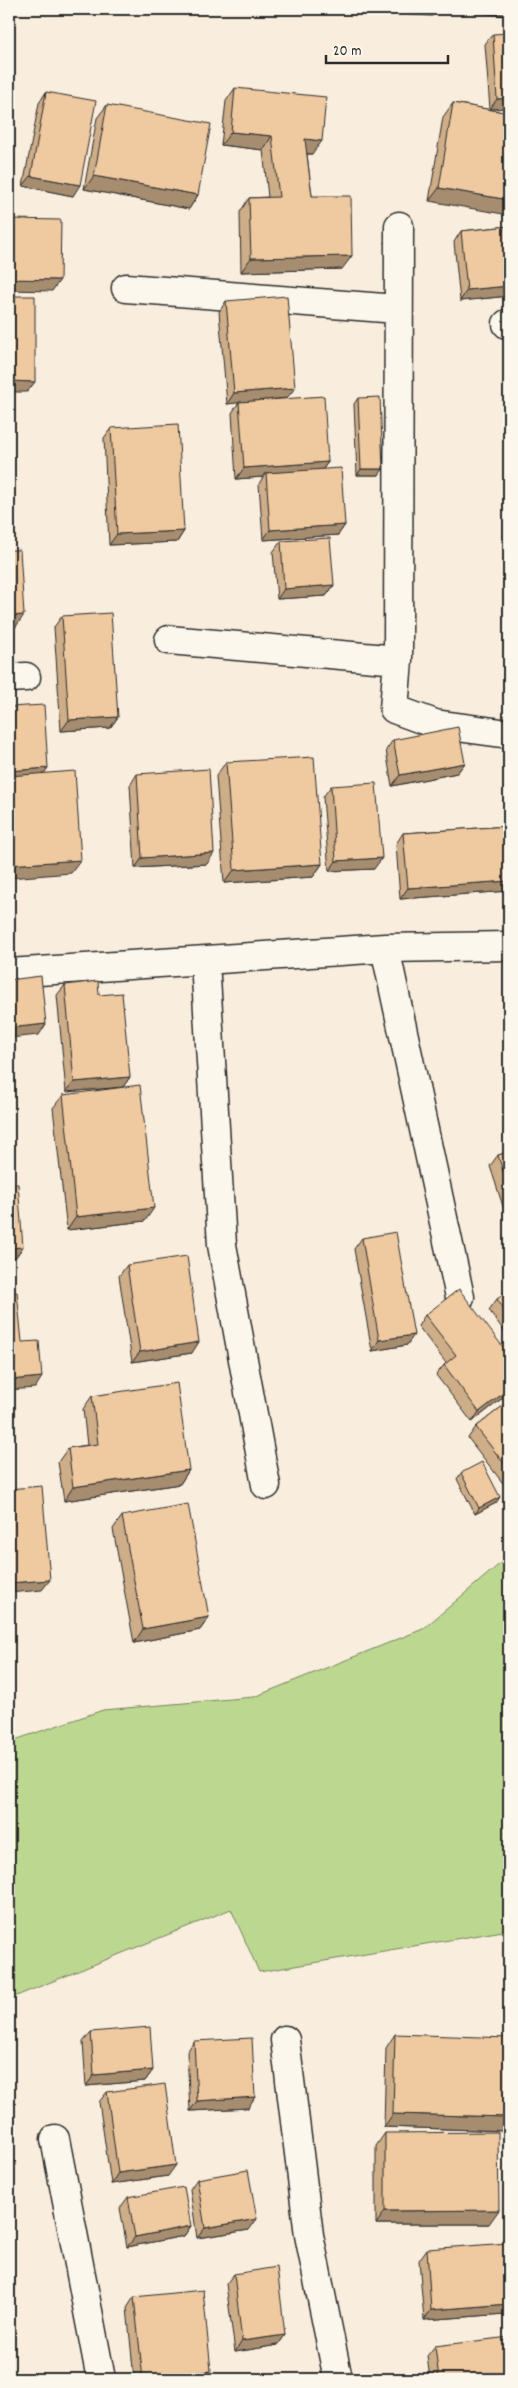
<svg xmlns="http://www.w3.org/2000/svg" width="518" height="2388" font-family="Dekko,sans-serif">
<rect width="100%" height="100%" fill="#f9eedd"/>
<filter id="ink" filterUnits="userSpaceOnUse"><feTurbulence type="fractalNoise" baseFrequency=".02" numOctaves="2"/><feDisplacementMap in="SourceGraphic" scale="10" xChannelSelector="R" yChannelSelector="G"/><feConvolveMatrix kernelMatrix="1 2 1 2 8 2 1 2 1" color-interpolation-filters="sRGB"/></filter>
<g filter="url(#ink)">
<path fill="#bcd890" stroke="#74825e" d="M 509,1556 L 509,1930 L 259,1972 L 231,1909 L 9,1999 L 9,1742 L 103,1710 L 254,1697 L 423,1629 Z"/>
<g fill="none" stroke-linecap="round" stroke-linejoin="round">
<defs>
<path id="minor" d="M 399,226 L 398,660 L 394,709 L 435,724 L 509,734
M 126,288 L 397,309
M 507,324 L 509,324
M 169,640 L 398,660
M 9,678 L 26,677
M 385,948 L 460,1297
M 205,961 L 222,1245 L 266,1485
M 9,973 L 385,948 L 509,946
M 285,2040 L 309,2235 L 338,2379
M 55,2139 L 101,2379"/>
</defs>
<use href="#minor" stroke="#2b2b2b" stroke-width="31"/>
<use href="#minor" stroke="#fbf7ec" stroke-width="28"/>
</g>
<path fill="#cead89" stroke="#2b2b2b" d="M 493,34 L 509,108 L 490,109 L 485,44 Z
M 235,88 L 312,154 L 307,154 L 312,196 L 342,269 L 241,272 L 240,212 L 249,198 L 268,197 L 263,150 L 221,145 L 226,101 Z
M 46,92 L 73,196 L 23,186 L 39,103 Z
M 453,103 L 509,113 L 429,201 L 443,117 Z
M 107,105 L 198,195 L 189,209 L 84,189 L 97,118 Z
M 509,226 L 509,296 L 460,301 L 454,242 L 461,231 Z
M 226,301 L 328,462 L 323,469 L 345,525 L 338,535 L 263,540 L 259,484 L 263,477 L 236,479 L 232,413 L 239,402 L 227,404 L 219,312 Z
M 358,398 L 379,475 L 357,475 L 354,404 Z
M 111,428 L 184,531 L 177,542 L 109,545 L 104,438 Z
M 281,541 L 334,585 L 326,596 L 277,599 L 273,552 Z
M 62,616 L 118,717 L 110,728 L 61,731 L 54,627 Z
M 393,740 L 465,763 L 457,773 L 392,786 L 386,750 Z
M 226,762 L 322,864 L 313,877 L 224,883 L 216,776 Z
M 137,774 L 207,864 L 135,868 L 130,785 Z
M 331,786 L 374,869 L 329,871 L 323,797 Z
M 509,826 L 509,891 L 400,899 L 396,844 L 403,833 Z
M 65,985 L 99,995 L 130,1077 L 123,1087 L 66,1092 L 57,995 Z
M 63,1095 L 145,1221 L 67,1230 L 53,1108 Z
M 509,1152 L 509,1225 L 490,1166 L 498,1155 Z
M 362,1238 L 407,1345 L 372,1351 L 354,1249 Z
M 127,1265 L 192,1353 L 132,1362 L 119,1276 Z
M 509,1290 L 509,1338 L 489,1310 L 497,1299 Z
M 425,1315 L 509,1393 L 472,1422 L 436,1375 L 444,1365 L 446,1363 L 418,1326 Z
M 92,1396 L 189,1470 L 180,1484 L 64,1501 L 58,1462 L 68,1448 L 87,1445 L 83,1409 Z
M 509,1401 L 509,1491 L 468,1438 L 476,1427 Z
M 461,1473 L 496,1503 L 475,1514 L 457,1479 Z
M 122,1516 L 209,1617 L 200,1630 L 134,1643 L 113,1529 Z
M 91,2032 L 153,2070 L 145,2081 L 86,2086 L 83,2042 Z
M 395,2034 L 509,2131 L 384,2127 L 386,2048 Z
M 194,2041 L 248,2108 L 190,2111 L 187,2052 Z
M 107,2092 L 168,2176 L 111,2184 L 99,2102 Z
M 385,2133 L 489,2224 L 376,2224 L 376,2146 Z
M 197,2179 L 249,2230 L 197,2238 L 190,2189 Z
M 128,2197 L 191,2226 L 184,2236 L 127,2247 L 120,2208 Z
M 427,2249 L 505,2314 L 424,2320 L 419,2260 Z
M 234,2274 L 285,2335 L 278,2345 L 235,2352 L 226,2284 Z
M 134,2297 L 206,2379 L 134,2379 L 127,2308 Z
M 435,2346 L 509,2379 L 430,2379 L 427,2356 Z"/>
<path fill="#a78d6f" stroke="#2b2b2b" d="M 383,9 L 437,9 L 432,16 L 380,13 Z
M 445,9 L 509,9 L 509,16 L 444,10 Z
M 509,98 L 509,108 L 490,109 L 497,99 Z
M 231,132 L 272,136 L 263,150 L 221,145 Z
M 305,139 L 322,141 L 312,154 L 296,153 Z
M 31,176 L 80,185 L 73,196 L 23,186 Z
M 94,176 L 198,195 L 189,209 L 84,189 Z
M 439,188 L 509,200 L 509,215 L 429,201 Z
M 352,256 L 342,269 L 241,272 L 251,258 Z
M 9,279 L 60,280 L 52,291 L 9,290 Z
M 509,286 L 509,296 L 460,301 L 467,290 Z
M 9,381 L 35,382 L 27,392 L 9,392 Z
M 295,388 L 287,398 L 227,404 L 234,393 Z
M 328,462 L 320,473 L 266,473 L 263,477 L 236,479 L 244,468 Z
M 361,469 L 383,469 L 379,475 L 357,475 Z
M 345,525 L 338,535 L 263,540 L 270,530 Z
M 184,531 L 177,542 L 109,545 L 117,534 Z
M 334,585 L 326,596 L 277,599 L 284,589 Z
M 24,615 L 15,628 L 9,629 L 9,616 Z
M 118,717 L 110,728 L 61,731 L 69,720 Z
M 465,763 L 457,773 L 392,786 L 400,775 Z
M 48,768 L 40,779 L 9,781 L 9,771 Z
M 214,853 L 207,864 L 135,868 L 142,858 Z
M 382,858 L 374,869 L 329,871 L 336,861 Z
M 81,860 L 71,873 L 9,878 L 9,865 Z
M 322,864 L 313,877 L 224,883 L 234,870 Z
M 509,881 L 509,891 L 400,899 L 408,888 Z
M 46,1024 L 39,1035 L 9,1038 L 9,1028 Z
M 130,1077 L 123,1087 L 66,1092 L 74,1082 Z
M 154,1208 L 145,1221 L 67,1230 L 76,1217 Z
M 23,1247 L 16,1257 L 9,1258 L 9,1248 Z
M 414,1335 L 407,1345 L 372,1351 L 379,1340 Z
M 199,1342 L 192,1353 L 132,1362 L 140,1352 Z
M 42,1377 L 35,1388 L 9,1390 L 9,1380 Z
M 509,1389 L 509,1393 L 472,1422 L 479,1412 Z
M 189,1470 L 180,1484 L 64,1501 L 73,1487 Z
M 500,1497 L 496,1503 L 475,1514 L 479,1508 Z
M 50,1580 L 42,1590 L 9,1593 L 9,1583 Z
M 209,1617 L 200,1630 L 134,1643 L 143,1629 Z
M 153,2070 L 145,2081 L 86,2086 L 94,2075 Z
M 255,2097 L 248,2108 L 190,2111 L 197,2101 Z
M 393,2114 L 509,2117 L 509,2131 L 384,2127 Z
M 176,2165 L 168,2176 L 111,2184 L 118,2173 Z
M 499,2210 L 489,2224 L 376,2224 L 385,2211 Z
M 257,2219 L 249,2230 L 197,2238 L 205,2228 Z
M 191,2226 L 184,2236 L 127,2247 L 135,2237 Z
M 509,2304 L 509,2308 L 505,2314 L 424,2320 L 431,2310 Z
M 285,2335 L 278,2345 L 235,2352 L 242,2341 Z
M 211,2371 L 206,2379 L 143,2379 Z"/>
<path fill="#efc99f" stroke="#2b2b2b" d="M 509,33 L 509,98 L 497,99 L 493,34 Z
M 235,88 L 326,97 L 322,141 L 305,139 L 312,196 L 351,196 L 352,256 L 251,258 L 249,198 L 279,197 L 272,136 L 231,132 Z
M 46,92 L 96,101 L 80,185 L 31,176 Z
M 453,103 L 509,113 L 509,200 L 439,188 Z
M 107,105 L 211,124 L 198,195 L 94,176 Z
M 9,219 L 61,220 L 60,280 L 9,279 Z
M 509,226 L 509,286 L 467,290 L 461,231 Z
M 9,296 L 35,296 L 35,382 L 9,381 Z
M 287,296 L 295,388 L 234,393 L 226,301 Z
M 324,396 L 328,462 L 244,468 L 239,402 Z
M 380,397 L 383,469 L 361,469 L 358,398 Z
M 178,424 L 184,531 L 117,534 L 111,428 Z
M 341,468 L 345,525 L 270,530 L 266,473 Z
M 330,538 L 334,585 L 284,589 L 281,541 Z
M 9,550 L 20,550 L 24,615 L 9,616 Z
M 111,613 L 118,717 L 69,720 L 62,616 Z
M 44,705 L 48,768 L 9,771 L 9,707 Z
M 458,727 L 465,763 L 400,775 L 393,740 Z
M 314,757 L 322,864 L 234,870 L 226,762 Z
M 209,769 L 214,853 L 142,858 L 137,774 Z
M 75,771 L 81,860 L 9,865 L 9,776 Z
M 376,783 L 382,858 L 336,861 L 331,786 Z
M 509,826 L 509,881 L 408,888 L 403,833 Z
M 41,976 L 46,1024 L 9,1028 L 9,980 Z
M 98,981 L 99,995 L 122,993 L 130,1077 L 74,1082 L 65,985 Z
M 140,1085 L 154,1208 L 76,1217 L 63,1095 Z
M 509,1152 L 509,1191 L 498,1155 Z
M 9,1184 L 18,1184 L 23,1247 L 9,1248 Z
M 396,1232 L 414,1335 L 379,1340 L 362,1238 Z
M 187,1256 L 199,1342 L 140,1352 L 127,1265 Z
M 459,1289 L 509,1355 L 509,1389 L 479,1412 L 444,1365 L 456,1355 L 425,1315 Z
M 509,1290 L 509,1317 L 497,1299 Z
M 17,1292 L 22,1342 L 39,1341 L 42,1377 L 9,1380 L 9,1293 Z
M 177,1383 L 189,1470 L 73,1487 L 68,1448 L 98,1444 L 92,1396 Z
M 509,1401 L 509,1470 L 476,1427 Z
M 482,1462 L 500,1497 L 479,1508 L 461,1473 Z
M 42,1486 L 50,1580 L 9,1583 L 9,1489 Z
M 188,1504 L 209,1617 L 143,1629 L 122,1516 Z
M 150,2027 L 153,2070 L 94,2075 L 91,2032 Z
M 395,2034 L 509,2038 L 509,2117 L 393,2114 Z
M 252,2038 L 255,2097 L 197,2101 L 194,2041 Z
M 165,2084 L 176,2165 L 118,2173 L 107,2092 Z
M 498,2132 L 499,2210 L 385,2211 L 385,2133 Z
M 248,2170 L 257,2219 L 205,2228 L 197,2179 Z
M 184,2187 L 191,2226 L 135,2237 L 128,2197 Z
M 508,2243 L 509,2264 L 509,2304 L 431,2310 L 427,2249 Z
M 277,2267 L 285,2335 L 242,2341 L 234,2274 Z
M 203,2290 L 211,2371 L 143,2379 L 134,2297 Z
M 509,2337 L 509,2379 L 439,2379 L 435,2346 Z"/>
</g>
<rect width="518" height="2388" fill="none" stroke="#fbf7ec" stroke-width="30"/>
<rect x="15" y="15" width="488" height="2358" fill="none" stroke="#2b2b2b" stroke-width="2" filter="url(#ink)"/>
<path d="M326 55v8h122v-8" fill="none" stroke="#2b2b2b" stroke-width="2.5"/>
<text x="333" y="55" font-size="15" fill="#2b2b2b" stroke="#fbf7ec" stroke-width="4" paint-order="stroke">20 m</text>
</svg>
